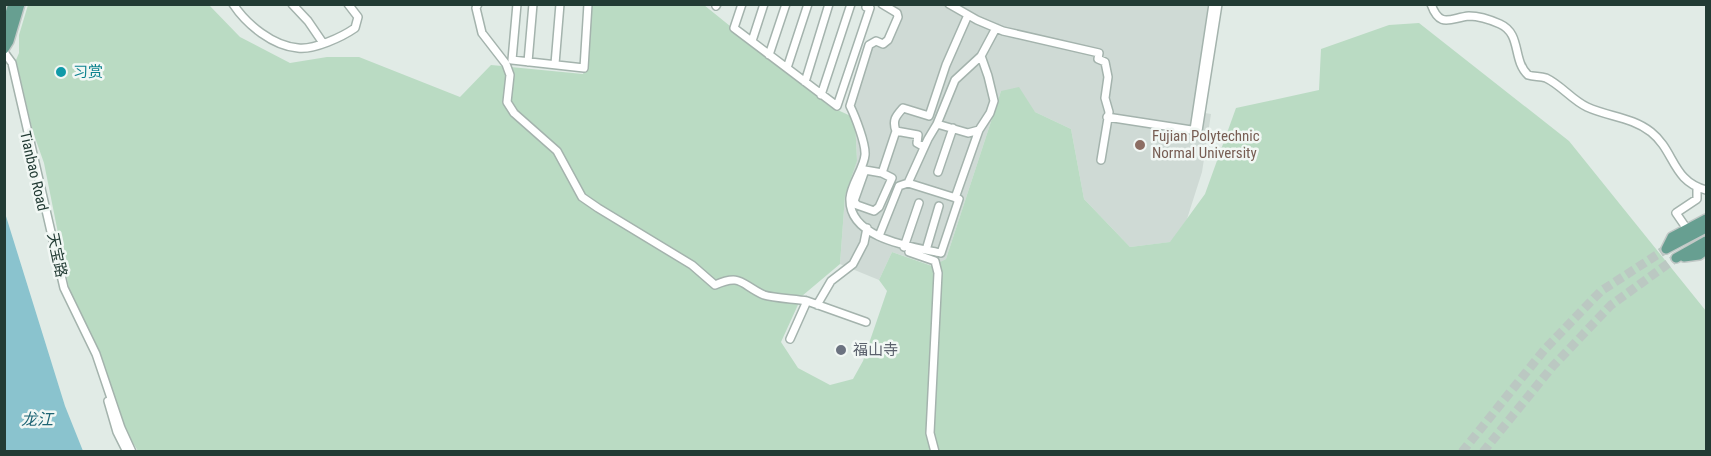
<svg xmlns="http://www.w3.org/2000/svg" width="1711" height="456" font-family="'Roboto Condensed','Noto Sans SC',sans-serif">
<rect width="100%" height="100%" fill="#e1ebe6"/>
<path fill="#cfdad5" d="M 888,5 L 1208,5 L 1193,111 L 1211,114 L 1202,172 L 1187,219 L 1171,242 L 1130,247 L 1084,199 L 1071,129 L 1035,112 L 1001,91 L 946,259 L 933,266 L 892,252 L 879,280 L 840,264 L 845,196 L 857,160 L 855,118 L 850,116 L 871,49 L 876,46 L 885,48 L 902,19 L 899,12 Z"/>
<path fill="#badbc3" d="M 28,5 L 209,5 L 240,37 L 290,63 L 327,57 L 359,57 L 460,97 L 491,65 L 583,74 L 585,69 L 590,5 L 704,5 L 829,106 L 855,118 L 857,161 L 845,196 L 840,264 L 802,296 L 781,342 L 798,368 L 830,385 L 853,379 L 863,361 L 887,291 L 879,280 L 892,252 L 932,266 L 946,259 L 1001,91 L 1019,87 L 1035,112 L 1071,129 L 1084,199 L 1130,247 L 1170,242 L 1205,194 L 1236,108 L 1319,90 L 1321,49 L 1389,25 L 1419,23 L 1569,141 L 1706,311 L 1706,451 L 138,451 L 123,427 L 114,395 L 69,288 L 44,163 L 33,132 L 16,60 L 19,53 L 19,35 Z"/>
<path fill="#8ac3ce" d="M 5,213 L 65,406 L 83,451 L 5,451 Z"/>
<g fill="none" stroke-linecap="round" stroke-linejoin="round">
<path stroke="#bbc8c2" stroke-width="9" stroke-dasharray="9 4.5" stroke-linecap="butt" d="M 1462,452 L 1545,349 L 1601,291 L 1666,249
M 1483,452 L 1553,366 L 1611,305 L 1676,258"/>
<defs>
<path id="minor" d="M 233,4 C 247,25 273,46 298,48 C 314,50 342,37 355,28 L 358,17 L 348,4
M 292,4 L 308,21 L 323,43
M 478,4 L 476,8 L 482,33 L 506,64 L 510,75 L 507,102 L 514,113 L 557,151 L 582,197 L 598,208 L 692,265 L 715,285 C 742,273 741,285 764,295 C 773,298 795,299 807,301
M 517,4 L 512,60 L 584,68 L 588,4
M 742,4 L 734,28 L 837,106 L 870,8 L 866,7 L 867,4
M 882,4 L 897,13 L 898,17 L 888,40 L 883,44 L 876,41 L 869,45 L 850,106 C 855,116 866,144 865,155 C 864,168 851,184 850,198 C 848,239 913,247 941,253 L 959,199 L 908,183
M 949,4 L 977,20 L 1003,31 L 1099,53 L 1098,59 L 1105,62 L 1108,77 L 1105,98 L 1109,112 L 1101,160
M 1431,4 C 1440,29 1450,18 1469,16 C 1478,16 1491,20 1500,24 C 1522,34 1512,60 1528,75 C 1534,77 1540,76 1546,78 C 1561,85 1572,100 1587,107 C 1609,117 1632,117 1651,132 C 1675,151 1672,181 1706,190
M 716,6 L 717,4
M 752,41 L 764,4
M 4,52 L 12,63 L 64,288 L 96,354 L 121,428 L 132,452
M 769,55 L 786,4
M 528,62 L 533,4
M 555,64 L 560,4
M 787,68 L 808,4
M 805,82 L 829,4
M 821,95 L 851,4
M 1107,117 L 1198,131 L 1218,4
M 937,124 L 968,133 L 979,130 L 990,113 L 994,101 L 988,76 L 981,56
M 1194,130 L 1213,4
M 896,131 C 892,120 896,116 903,108 L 929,116 L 946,65 L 968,15
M 865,170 L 882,173 L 892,178 L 879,207 L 874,211 L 857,205 L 854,201 Z
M 938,172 L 953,128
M 882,173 L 896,131 L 918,135 L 917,143 L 924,147
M 955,198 L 979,130
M 1687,229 L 1676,213 L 1697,199 L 1697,187
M 879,236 L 899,186 L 908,183 L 928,139 L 937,124 L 955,80 L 981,56 L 996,28
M 904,247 L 919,203
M 926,250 L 939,206
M 909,252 L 935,261 L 938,273 L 930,433 L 935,452
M 817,305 L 831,281 L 853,264 L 864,243 L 867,228
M 790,339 L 807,301 L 866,322
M 108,401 L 117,432 L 127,452"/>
<path id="major" d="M 4,32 L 13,4
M 4,49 L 9,41 L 20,4
M 1666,249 L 1672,237 L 1706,219
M 1666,249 L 1706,228
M 1684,257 L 1699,255 L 1706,250
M 1676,258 L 1706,241"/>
</defs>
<use href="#minor" stroke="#a4b3ad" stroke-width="10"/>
<use href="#major" stroke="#c1c8c6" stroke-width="12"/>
<use href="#minor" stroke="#fff" stroke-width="7"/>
<use href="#major" stroke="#679f91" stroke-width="9"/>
</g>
<circle fill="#0f9aa8" stroke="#f1f7f4" stroke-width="2" cx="61" cy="72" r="6"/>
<circle fill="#8d6e63" stroke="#f1f7f4" stroke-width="2" cx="1140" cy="145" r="6"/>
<circle fill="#6b7280" stroke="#f1f7f4" stroke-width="2" cx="841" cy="350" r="6"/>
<g text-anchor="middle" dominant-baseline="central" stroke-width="5" stroke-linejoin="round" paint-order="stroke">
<g font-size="15" fill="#0d838f" stroke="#f1f7f4" text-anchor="start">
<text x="73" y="72">习赏</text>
</g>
<g font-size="15" fill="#785e54" stroke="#f1f7f4" text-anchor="start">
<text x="1152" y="136">Fujian Polytechnic<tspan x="1152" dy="17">Normal University</tspan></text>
</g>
<g font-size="15" fill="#223b34" stroke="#f1f7f4">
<text transform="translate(34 171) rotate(77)">Tianbao Road</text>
<text transform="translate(57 255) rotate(78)">天宝路</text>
</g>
<g font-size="15" fill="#5b616d" stroke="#f1f7f4" text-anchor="start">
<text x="853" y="350">福山寺</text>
</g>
<g font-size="16" font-style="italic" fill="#1e6574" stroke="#f1f7f4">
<text x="37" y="419">龙江</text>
</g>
</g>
<rect width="1711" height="456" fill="none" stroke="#223b34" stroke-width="12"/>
</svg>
